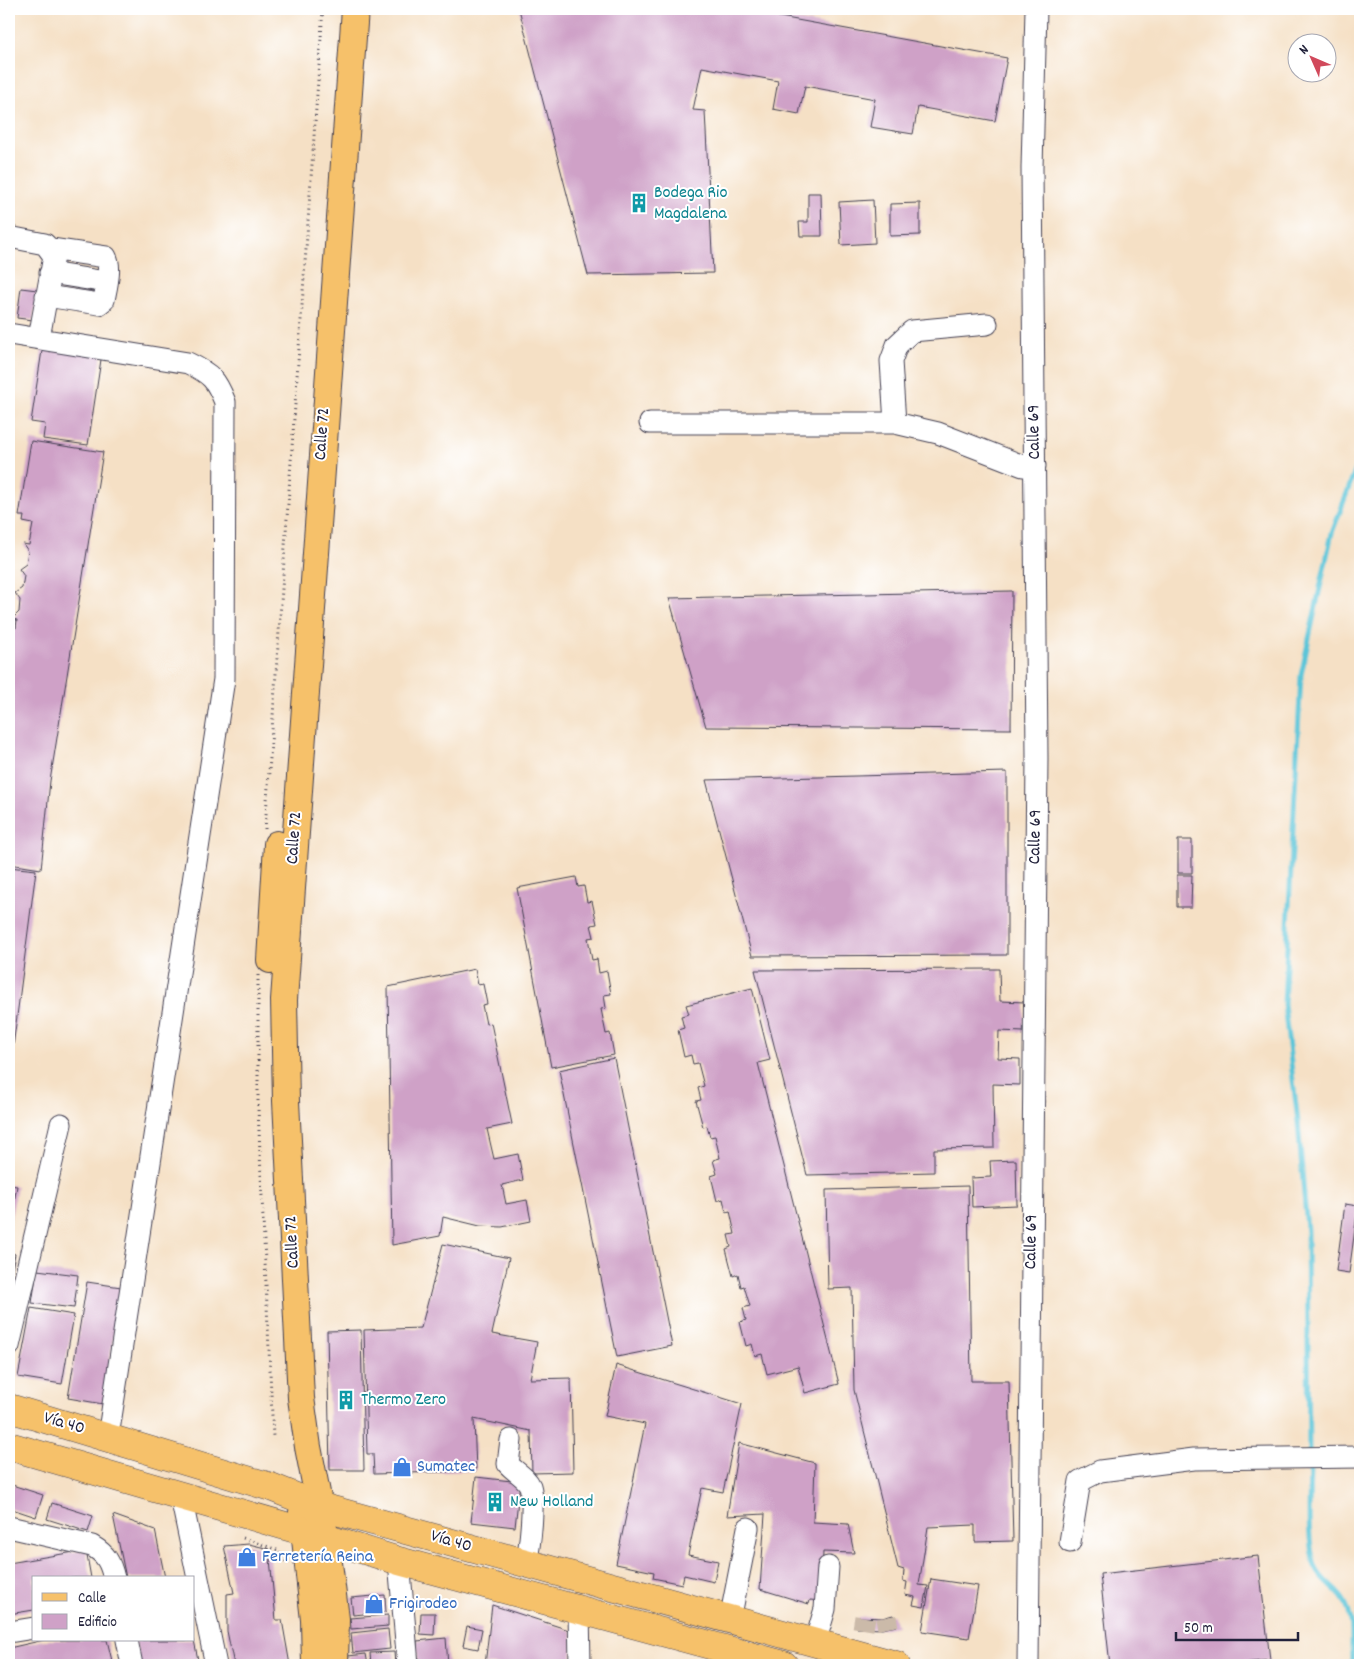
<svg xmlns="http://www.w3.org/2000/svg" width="1369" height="1674" font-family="Dekko,sans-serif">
<rect width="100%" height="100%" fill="#fff"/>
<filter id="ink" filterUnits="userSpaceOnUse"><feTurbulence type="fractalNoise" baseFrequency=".02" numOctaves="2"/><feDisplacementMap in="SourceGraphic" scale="10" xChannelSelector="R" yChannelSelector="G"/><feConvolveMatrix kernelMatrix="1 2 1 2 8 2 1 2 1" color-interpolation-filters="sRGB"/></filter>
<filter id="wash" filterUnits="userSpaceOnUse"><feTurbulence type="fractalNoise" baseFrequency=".0096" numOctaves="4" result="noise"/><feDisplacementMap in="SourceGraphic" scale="20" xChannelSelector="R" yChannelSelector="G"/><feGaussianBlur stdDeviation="1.12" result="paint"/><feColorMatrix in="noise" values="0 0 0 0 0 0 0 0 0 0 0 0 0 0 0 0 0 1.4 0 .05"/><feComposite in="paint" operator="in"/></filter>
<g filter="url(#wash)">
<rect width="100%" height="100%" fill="#f5e0c5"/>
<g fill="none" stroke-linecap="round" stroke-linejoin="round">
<path stroke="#5cc5d8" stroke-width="5" d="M 1309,1453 L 1307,1230 L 1298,1122 L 1284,1004 L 1301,675 L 1332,533 L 1360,458
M 1310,1462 C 1310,1491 1306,1539 1315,1566 C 1319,1577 1329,1584 1337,1592 C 1357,1611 1351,1640 1352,1665"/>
</g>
<g id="blocks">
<path fill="#cfa1c7" d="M 519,9 L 736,9 L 1007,58 L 995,121 L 918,107 L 913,134 L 870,127 L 875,99 L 805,86 L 799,114 L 773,109 L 778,81 L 702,67 L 693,110 L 705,111 L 713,273 L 588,275 Z
M 808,193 L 821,193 L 822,236 L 800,236 L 799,222 L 808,222 Z
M 873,200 L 875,243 L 841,245 L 839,202 Z
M 920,203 L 920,235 L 890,236 L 890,204 Z
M 21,288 L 37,290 L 33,320 L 17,318 Z
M 43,344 L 102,353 L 88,445 L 43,439 L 45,424 L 31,422 Z
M 31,441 L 103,452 L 50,781 L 41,869 L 9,864 L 9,627 L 16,628 L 17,620 L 12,619 L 19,612 L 20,600 L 15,593 L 22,588 L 24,576 L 19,569 L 26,564 L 28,551 L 23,544 L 29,545 L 33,524 L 23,522 L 24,516 L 19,516 Z
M 1012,591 L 1011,729 L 706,727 L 669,598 Z
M 1007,772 L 1007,955 L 752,956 L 706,780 Z
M 1178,840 L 1192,840 L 1192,873 L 1178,873 Z
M 9,867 L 36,870 L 10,1070 L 9,1069 Z
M 1177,875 L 1192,875 L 1191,907 L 1177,907 Z
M 576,877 L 578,887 L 584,886 L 587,902 L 592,901 L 597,924 L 591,925 L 594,937 L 588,938 L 592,960 L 597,959 L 599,973 L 607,971 L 611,994 L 604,995 L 606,1008 L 601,1009 L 606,1034 L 610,1033 L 614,1055 L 551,1067 L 517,888 Z
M 475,969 L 478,985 L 483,984 L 487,1004 L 482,1005 L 486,1024 L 491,1023 L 512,1124 L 487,1129 L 494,1159 L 518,1154 L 523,1180 L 502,1185 L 506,1204 L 527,1200 L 531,1221 L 502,1227 L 480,1226 L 443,1217 L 440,1236 L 392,1245 L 388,987 Z
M 999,969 L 1000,1001 L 1025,1002 L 1024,1032 L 999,1031 L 998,1058 L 1020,1059 L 1020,1085 L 993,1084 L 994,1148 L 934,1149 L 934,1172 L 807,1175 L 755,970 Z
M 752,988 L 770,1060 L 758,1063 L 839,1384 L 805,1393 L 798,1366 L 767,1374 L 762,1354 L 755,1356 L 752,1344 L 746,1346 L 740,1322 L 746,1320 L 743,1308 L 750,1306 L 744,1286 L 741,1287 L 738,1274 L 733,1276 L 726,1249 L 731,1247 L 728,1235 L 735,1234 L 730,1211 L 726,1212 L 723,1199 L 717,1201 L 711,1176 L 717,1174 L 713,1160 L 720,1158 L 715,1136 L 710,1137 L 707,1126 L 703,1127 L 696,1101 L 701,1100 L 698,1088 L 704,1086 L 698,1063 L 693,1064 L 691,1055 L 684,1057 L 678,1030 L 684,1028 L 681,1016 L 689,1014 L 686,1005 Z
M 614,1058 L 672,1346 L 617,1357 L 559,1070 Z
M 1016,1160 L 1017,1205 L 972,1207 L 971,1178 L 991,1177 L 990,1161 Z
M 9,1185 L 17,1186 L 10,1223 L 9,1223 Z
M 968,1186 L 971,1381 L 1009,1381 L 1013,1541 L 975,1542 L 975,1525 L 928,1527 L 919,1585 L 928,1586 L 924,1607 L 913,1605 L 915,1597 L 905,1595 L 907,1582 L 903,1581 L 904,1570 L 898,1568 L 854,1390 L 852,1288 L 828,1289 L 826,1190 Z
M 1345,1204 L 1358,1206 L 1349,1273 L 1336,1271 Z
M 443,1244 L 509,1258 L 492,1334 L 537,1342 L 530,1379 L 571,1378 L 573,1472 L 532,1473 L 531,1431 L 474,1419 L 476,1471 L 374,1474 L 373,1454 L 367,1454 L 364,1330 L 421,1328 Z
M 9,1252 L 15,1254 L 10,1280 L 9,1280 Z
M 37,1270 L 78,1275 L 74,1308 L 32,1303 Z
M 87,1282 L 121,1287 L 103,1404 L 68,1398 Z
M 31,1308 L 74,1315 L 62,1384 L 18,1377 Z
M 361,1330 L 364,1470 L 330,1470 L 327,1331 Z
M 616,1365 L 742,1404 L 723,1492 L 702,1488 L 688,1555 L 718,1561 L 714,1582 L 684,1575 L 682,1584 L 653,1578 L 654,1572 L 616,1564 L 645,1424 L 605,1416 Z
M 739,1443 L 815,1463 L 813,1522 L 848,1524 L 854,1553 L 823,1552 L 821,1601 L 810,1600 L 809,1604 L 760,1589 L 765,1514 L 727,1516 Z
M 476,1477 L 520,1482 L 515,1527 L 471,1522 Z
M 9,1484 L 43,1495 L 36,1517 L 9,1508 Z
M 52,1503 L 93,1516 L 88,1532 L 47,1519 Z
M 113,1515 L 155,1530 L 165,1578 L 126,1578 Z
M 249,1544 L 269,1549 L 276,1620 L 282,1620 L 290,1665 L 234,1665 L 227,1631 L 227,1594 L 234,1593 L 224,1546 Z
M 86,1550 L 91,1578 L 34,1578 L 34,1610 L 9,1614 L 9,1563 Z
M 1258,1556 L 1270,1660 L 1224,1665 L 1110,1665 L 1100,1574 Z
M 931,1579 L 978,1586 L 969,1638 L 922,1631 Z
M 385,1595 L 386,1612 L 353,1615 L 351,1598 Z
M 492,1605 L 572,1631 L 572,1665 L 485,1665 Z
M 421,1613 L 435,1613 L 434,1635 L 420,1634 Z
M 388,1615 L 388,1626 L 351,1629 L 350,1618 Z
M 893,1615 L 897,1626 L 882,1629 L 857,1628 L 859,1617 L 882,1618 Z
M 467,1626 L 482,1629 L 478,1649 L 463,1646 Z
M 388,1629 L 390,1649 L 353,1653 L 351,1633 Z
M 446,1638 L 448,1665 L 418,1665 L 417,1641 Z
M 44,1640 L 107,1640 L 113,1665 L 9,1665 L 9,1648 Z
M 135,1640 L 194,1640 L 199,1665 L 140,1665 Z
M 394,1652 L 395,1665 L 371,1665 L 370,1653 Z
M 366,1654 L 368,1665 L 349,1665 L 348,1656 Z"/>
</g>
</g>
<g filter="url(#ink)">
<use href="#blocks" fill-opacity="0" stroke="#423e50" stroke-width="1"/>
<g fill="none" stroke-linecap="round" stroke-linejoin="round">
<path stroke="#cbbaa9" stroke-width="21" stroke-dasharray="21 11" stroke-linecap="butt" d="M 886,1617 L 888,1628
M 863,1629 L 865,1617"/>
<defs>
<path id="minor" d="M 9,237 L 45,244 L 54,256 L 39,338
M 50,273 L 106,282
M 46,296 L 99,304 L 104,300 C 106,289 112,267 106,257 L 51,249
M 9,334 L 188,363 C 211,374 216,379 225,402 L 224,679 L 108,1437
M 650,423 L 895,423 L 938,433 L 1023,466 L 1035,466
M 895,423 L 891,361 L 897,345 L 912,331 L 987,324
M 9,1346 L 61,1124
M 511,1440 L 508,1464 C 514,1471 527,1478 530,1486 C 535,1502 530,1547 526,1563
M 181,1497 L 216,1665
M 9,1527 L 92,1546 C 106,1554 110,1562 114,1578
M 1070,1542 L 1080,1481 L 1100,1471 L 1194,1459 L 1360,1457
M 399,1561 L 408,1665
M 579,1610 L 580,1665
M 730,1620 L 748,1528
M 9,1632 L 34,1628
M 127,1640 L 132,1665
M 815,1643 L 825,1609 L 828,1567
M 1028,1665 L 1037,758 L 1032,168 L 1036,9"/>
<path id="major" d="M 270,960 L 277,844
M 302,1512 L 314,1620 L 315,1665
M 335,1665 L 336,1619 L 326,1539 L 308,1447 L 301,1398 L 286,1101 L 284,1000 L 355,9"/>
<path id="highway" d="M 9,1408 L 271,1487 L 318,1506 L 896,1665
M 9,1446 L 306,1532 L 399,1561 L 784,1665"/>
</defs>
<use href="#minor" stroke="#423e50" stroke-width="23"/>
<use href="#major" stroke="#423e50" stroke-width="28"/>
<use href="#highway" stroke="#423e50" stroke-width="29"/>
<path stroke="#423e50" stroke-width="3" stroke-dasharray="1 4" stroke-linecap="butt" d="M 265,829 L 323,9
M 258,975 L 258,1109 L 273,1437
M 243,1538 L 280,1551 L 286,1562"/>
<use href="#minor" stroke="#fff" stroke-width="21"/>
<use href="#major" stroke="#f6c16b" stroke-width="26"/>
<use href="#highway" stroke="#f6c16b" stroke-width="28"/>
</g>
</g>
<defs>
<symbol id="building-bare" viewBox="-9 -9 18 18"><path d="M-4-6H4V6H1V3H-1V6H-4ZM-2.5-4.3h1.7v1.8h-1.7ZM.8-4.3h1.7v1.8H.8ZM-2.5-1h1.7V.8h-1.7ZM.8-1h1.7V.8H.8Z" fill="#0f9aa8" stroke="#fff" stroke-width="2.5" paint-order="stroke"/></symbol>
<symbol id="shop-bare" viewBox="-9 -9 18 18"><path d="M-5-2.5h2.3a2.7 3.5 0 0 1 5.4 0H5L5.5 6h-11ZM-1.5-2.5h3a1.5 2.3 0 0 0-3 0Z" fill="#3f7fe0" stroke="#fff" stroke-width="2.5" paint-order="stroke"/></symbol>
</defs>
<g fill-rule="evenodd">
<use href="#building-bare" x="625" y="189" width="28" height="28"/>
<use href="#building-bare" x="332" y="1386" width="28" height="28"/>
<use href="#shop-bare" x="388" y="1453" width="28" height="28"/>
<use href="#building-bare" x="481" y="1488" width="28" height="28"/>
<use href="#shop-bare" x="233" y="1543" width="28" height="28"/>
<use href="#shop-bare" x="360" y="1590" width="28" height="28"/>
</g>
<g text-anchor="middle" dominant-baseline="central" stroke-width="4" stroke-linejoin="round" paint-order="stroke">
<g font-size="18" fill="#0d838f" stroke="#fff" text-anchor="start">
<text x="654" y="193">Bodega Rio<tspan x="654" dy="21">Magdalena</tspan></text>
<text x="361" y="1400">Thermo Zero</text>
<text x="510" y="1502">New Holland</text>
</g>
<g font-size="18" fill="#22223b" stroke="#fff">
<text transform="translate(1035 432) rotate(-91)">Calle 69</text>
<text transform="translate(323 434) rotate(-86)">Calle 72</text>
<text transform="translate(1036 837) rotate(-89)">Calle 69</text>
<text transform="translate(295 838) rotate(-86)">Calle 72</text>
<text transform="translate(293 1242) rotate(-93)">Calle 72</text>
<text transform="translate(1032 1242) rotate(-89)">Calle 69</text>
<text transform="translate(64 1424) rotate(16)">Vía 40</text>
<text transform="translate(451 1542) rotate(16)">Vía 40</text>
</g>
<g font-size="18" fill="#366cbe" stroke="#fff" text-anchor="start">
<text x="417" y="1467">Sumatec</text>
<text x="262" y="1557">Ferretería Reina</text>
<text x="389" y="1604">Frigirodeo</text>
</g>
</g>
<rect width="1369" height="1674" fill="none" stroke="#fff" stroke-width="30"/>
<rect x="32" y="1576" width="162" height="65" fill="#ffffff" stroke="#a7a7b1"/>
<rect x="42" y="1593" width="25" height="8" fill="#f6c16b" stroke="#a7a7b1"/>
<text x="78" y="1602" font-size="15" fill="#22223b">Calle</text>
<rect x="42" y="1614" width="25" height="15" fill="#cfa1c7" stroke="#a7a7b1"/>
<text x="78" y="1626" font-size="15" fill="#22223b">Edificio</text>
<g transform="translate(1312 58) rotate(315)"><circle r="24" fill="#ffffff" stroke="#a7a7b1"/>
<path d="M0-4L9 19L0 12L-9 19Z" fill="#d1495b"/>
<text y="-8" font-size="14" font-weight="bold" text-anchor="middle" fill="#22223b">N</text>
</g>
<path d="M1176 1632v8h122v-8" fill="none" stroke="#22223b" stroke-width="2.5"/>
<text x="1184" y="1632" font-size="15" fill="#22223b" stroke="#ffffff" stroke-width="4" paint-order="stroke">50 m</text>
</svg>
